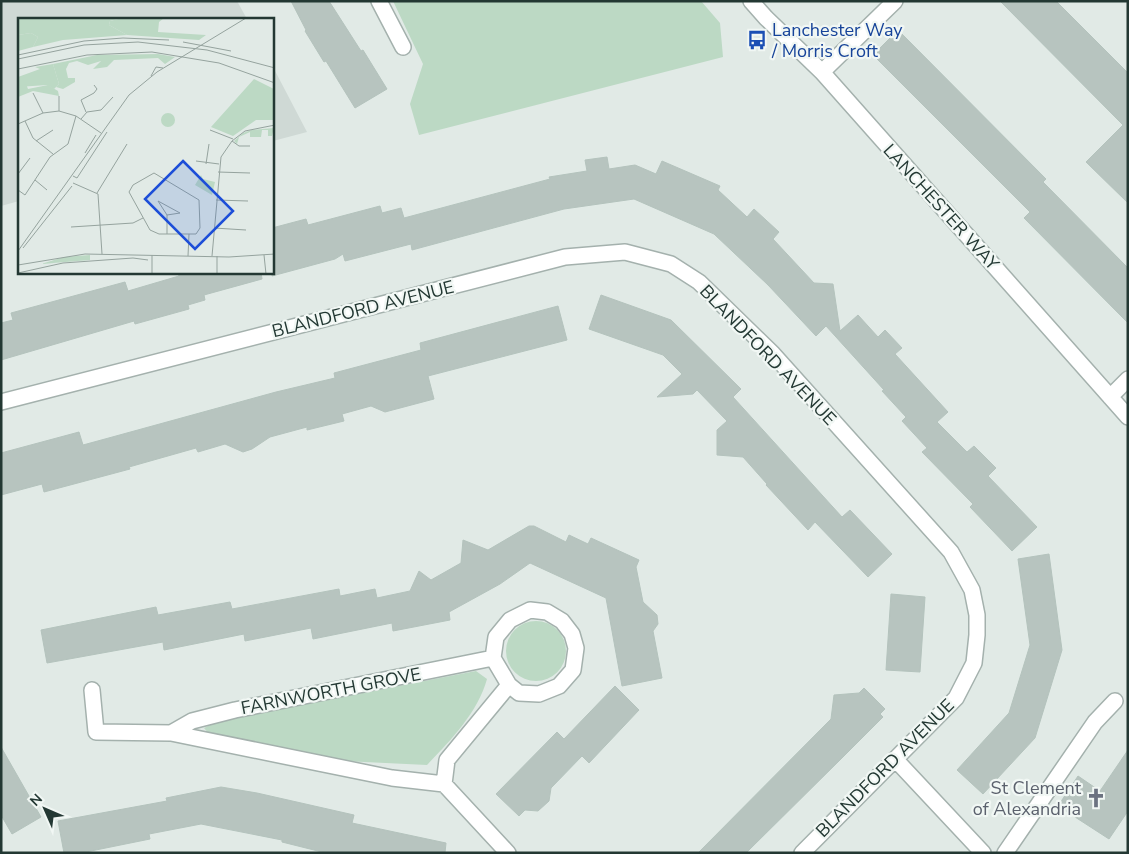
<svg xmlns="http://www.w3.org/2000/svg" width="1129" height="854" font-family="'Nunito Sans',sans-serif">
<rect width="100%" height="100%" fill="#e1eae6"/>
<path fill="#cfd9d5" d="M 1,1 L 237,1 L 247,19 L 19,19 L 19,201 L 1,206 Z
M 273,67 L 307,132 L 273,141 Z"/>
<path fill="#bcd9c4" d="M 393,1 L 701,1 L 720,23 L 723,57 L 419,135 L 410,104 L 423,64 Z
M506 651a30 30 0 1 1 60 0a30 30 0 1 1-60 0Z
M 476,671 L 487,679 C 478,712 451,740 427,765 L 344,761 L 210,735 L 204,728 L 218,721 Z"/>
<path fill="#b7c4bf" stroke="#b4c3bd" d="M 291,1 L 329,1 L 361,51 L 363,50 L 387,89 L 355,108 L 326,61 L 324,62 L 305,31 L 306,30 Z
M 1000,1 L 1056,1 L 1128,73 L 1128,203 L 1086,162 L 1123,125 Z
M 898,30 L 1046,179 L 1043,182 L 1128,268 L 1128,323 L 1024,218 L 1030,212 L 873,55 Z
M 607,157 L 609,169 L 635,165 L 656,174 L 662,161 L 720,186 L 718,190 L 747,217 L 754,209 L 779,232 L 773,239 L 814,283 L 833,284 L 840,331 L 858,315 L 878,337 L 885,330 L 902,348 L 895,354 L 948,412 L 937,422 L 967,452 L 974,446 L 996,468 L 988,476 L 1037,527 L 1012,551 L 970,507 L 973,504 L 922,452 L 927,448 L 902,421 L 906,417 L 882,391 L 884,390 L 826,326 L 816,336 L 768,285 L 714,234 L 634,199 L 564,209 L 412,250 L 411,244 L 345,261 L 343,254 L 335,259 L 272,276 L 272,228 L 306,219 L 308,225 L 380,206 L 382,213 L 401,208 L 404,218 L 550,179 L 549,177 L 587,171 L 585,160 Z
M 178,272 L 261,272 L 262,279 L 204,295 L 205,300 L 188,305 L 189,309 L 135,324 L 134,321 L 1,360 L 1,323 L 13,320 L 11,313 L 125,282 L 128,291 L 179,276 Z
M 601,295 L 671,320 L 741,389 L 733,397 L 842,517 L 850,510 L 892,554 L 868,577 L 815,522 L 808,530 L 766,485 L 767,484 L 743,457 L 717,455 L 717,430 L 727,421 L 697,390 L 693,394 L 657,397 L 682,374 L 663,355 L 589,329 Z
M 558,306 L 567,340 L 428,376 L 434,399 L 385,412 L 371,406 L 342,414 L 344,421 L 307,430 L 307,427 L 270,437 L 252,449 L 243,452 L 225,444 L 198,452 L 196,448 L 129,467 L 130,469 L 44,492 L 42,484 L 1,495 L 1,453 L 79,432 L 83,445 L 105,439 L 276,392 L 335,378 L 334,373 L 421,350 L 420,343 Z
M 529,526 L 534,526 L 566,542 L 569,535 L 588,544 L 591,538 L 639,560 L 636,567 L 643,602 L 657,615 L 658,624 L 653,631 L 662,678 L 622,686 L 606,598 L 530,563 L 500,584 L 449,612 L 450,620 L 393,631 L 392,623 L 313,639 L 311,628 L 245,641 L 244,634 L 164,650 L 163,642 L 47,663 L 41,630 L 156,607 L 158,615 L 230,602 L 232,609 L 339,589 L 340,596 L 375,589 L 377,598 L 410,591 L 419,571 L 431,580 L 461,563 L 463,540 L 488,550 Z
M 1049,554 L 1062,650 L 1035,738 L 983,794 L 957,770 L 1009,713 L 1030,645 L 1018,559 Z
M 891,594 L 925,597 L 920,672 L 886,670 Z
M 615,686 L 639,710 L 589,763 L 582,756 L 551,788 L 549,801 L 538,811 L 525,810 L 519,816 L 496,794 L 557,732 L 564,739 Z
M 864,688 L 885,709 L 880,714 L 883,717 L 843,757 L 746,853 L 698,853 L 831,719 L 834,695 L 859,693 Z
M 1,747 L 41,817 L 12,834 L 1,815 Z
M 1128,750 L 1128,811 L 1109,839 L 1058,806 L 1078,776 L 1100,791 Z
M 221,787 L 257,793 L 354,815 L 352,823 L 446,843 L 445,853 L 326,853 L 282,842 L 282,840 L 201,824 L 149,834 L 150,839 L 81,853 L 64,853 L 58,821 L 167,801 L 166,798 Z"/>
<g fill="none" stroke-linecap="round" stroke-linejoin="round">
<defs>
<path id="minor" d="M 379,1 L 403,47
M 751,1 L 766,18 L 822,72 L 1128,417
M 822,72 L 895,1
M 1110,397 L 1128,379
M 1,402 L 565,257 L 625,252 L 671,264 L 699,282 L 773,354 L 951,552 L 972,590 L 977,615 L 977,635 L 974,663 L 956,698 L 802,853
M 493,658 L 509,685
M 92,690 L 96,732 L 171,733
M 895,759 L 983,853
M 444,784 L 447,760 L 509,685 L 519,693 L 539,694 L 559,686 L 573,670 L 576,648 L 572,634 L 562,621 L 547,612 L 530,610 L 510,620 L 496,637 L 493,658 L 235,710 L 192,721 L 171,733 L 392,778 L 444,784 L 508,853
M 1005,853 L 1095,722 L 1115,701"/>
</defs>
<use href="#minor" stroke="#a4b1ad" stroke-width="18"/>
<use href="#minor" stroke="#fff" stroke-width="15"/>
</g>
<defs>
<symbol id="bus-bare" viewBox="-9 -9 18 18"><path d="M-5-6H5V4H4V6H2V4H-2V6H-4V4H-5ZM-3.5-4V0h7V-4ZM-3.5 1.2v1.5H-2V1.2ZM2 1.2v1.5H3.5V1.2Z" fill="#1a4fb4" stroke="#f1f7f4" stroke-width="2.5" paint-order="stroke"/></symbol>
<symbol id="church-bare" viewBox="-9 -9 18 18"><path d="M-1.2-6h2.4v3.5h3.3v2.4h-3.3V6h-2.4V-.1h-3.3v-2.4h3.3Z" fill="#6b7280" stroke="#f1f7f4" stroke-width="2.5" paint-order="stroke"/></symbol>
</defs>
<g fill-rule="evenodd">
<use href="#bus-bare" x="743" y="26" width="28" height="28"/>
<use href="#church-bare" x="1082" y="784" width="28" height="28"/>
</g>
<g text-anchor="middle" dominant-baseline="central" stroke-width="4.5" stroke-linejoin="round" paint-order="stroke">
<g font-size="18" fill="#164399" stroke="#f1f7f4" text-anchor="start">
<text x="772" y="30">Lanchester Way<tspan x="772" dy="21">/ Morris Croft</tspan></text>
</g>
<g font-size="18" fill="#233833" stroke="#f1f7f4">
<text transform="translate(941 207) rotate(48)">LANCHESTER WAY</text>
<text transform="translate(363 309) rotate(-14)">BLANDFORD AVENUE</text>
<text transform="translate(768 355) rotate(46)">BLANDFORD AVENUE</text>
<text transform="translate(331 691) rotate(-11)">FARNWORTH GROVE</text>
<text transform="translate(885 768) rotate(-45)">BLANDFORD AVENUE</text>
</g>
<g font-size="18" fill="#5b616d" stroke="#f1f7f4" text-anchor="end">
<text x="1081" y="788">St Clement<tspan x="1081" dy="21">of Alexandria</tspan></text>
</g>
</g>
<g transform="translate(18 18)">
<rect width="256" height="256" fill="#e1eae6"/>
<path d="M 0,0 L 104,0 L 92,3 L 91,7 L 109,17 L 45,22 L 15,29 L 20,19 L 13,15 L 0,17 ZM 35,46 L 41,66 L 36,71 L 29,67 L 0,69 L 0,59 L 22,51 L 17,49 ZM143 102a7 7 0 1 1 14 0a7 7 0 1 1-14 0ZM 256,110 L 254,118 L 250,118 L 250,112 L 244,112 L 243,119 L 232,119 L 232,114 L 221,119 L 219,126 L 216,123 L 225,115 L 233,112 ZM 183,157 L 185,161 L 197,164 L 194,177 L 177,167 Z" fill="#bcd9c4"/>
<path d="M 104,0 L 146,0 L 141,4 L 140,14 L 188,17 L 181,22 L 109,17 L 91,7 L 92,3 ZM 13,15 L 20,19 L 15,29 L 0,33 L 0,17 ZM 140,36 L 157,39 L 147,46 L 140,40 L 96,42 L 89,49 L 75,51 L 83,43 L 70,47 L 59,43 L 51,45 L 48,51 L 50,60 L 57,60 L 57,64 L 45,71 L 38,69 L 41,66 L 35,46 L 79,37 ZM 8,66 L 10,71 L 30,67 L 40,73 L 41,78 L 15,73 L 0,79 L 0,69 ZM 72,237 L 72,242 L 23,246 L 46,239 Z" fill="#bcd9c4"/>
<path d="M 236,61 L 256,71 L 256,102 L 238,102 L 215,118 L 193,109 Z" fill="#bcd9c4"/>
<path fill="none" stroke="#95a39e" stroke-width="1" d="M 165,24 L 213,33M 0,37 L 66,23 L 105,20 L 151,22M 0,41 L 66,27 L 120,24 L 189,32 L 257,50M 0,51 L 69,37 L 134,34 L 201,45 L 257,65M 133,58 L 138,49 L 145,50M 15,75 L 25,95M 41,93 L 41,78M 68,94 L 63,82 L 76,75 L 79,71 L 76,67M 63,101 L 69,94 L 83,92 L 95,79M 7,103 L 15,120 L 35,136M 0,106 L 25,95 L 41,93 L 58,98 L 83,115M 192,112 L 215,121M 18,123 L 35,112M 214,123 L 221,128 L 232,128M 67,135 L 78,117M 178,143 L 201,146M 188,146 L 191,126M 200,154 L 232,155M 136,155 L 181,182 L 182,210 L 178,216 L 141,216 L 132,212 L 111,174 L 115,167 ZM 0,156 L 12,140M 55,158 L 59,160 L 89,114M 17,162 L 29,172M 55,165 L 80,176 L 84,236M 0,172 L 7,177 L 32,139 L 50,126 L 58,98M 79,175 L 109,126M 198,182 L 230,183M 53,209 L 115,205 L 125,200M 196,210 L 228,212M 149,216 L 149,197 L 140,183 L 162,195 L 149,197M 5,230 L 54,168M 0,233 L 111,77 L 139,54 L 228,0M 134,237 L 134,256M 246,237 L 248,256M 170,238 L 171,216M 194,238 L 203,139 L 214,123 L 227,113 L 257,107M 0,247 L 67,236 L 211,239 L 257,236M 0,255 L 45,245 L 115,240 L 130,242M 199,256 L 199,238"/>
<path fill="#1d4ed8" fill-opacity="0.15" stroke="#1d4ed8" stroke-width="2.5" d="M 165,143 L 215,193 L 177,231 L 127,181 Z"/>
<rect width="256" height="256" fill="none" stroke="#233833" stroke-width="2.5"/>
</g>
<rect width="1129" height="854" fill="none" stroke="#233833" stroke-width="5"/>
<g transform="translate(45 809) rotate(315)" stroke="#f1f7f4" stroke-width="4" paint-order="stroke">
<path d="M0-4L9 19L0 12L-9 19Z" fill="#233833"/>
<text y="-8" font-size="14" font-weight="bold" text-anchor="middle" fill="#233833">N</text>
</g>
</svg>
